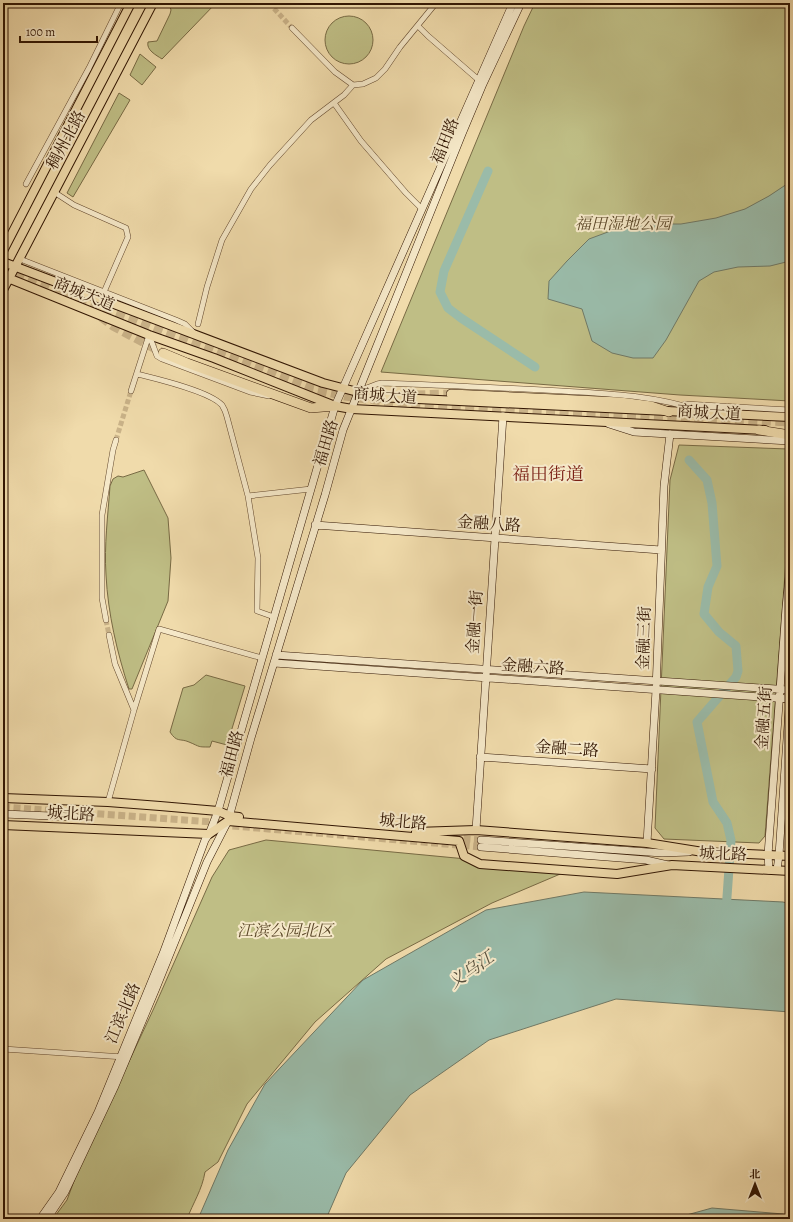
<svg xmlns="http://www.w3.org/2000/svg" width="793" height="1222" font-family="Alegreya,'Noto Serif SC',serif">
<rect width="100%" height="100%" fill="#f0dbab"/>
<filter id="stains"><feTurbulence type="fractalNoise" baseFrequency=".005" numOctaves="4"/><feColorMatrix values="0 0 0 0 .2 0 0 0 0 .09 0 0 0 0 .02 0 0 0 .5 -.17"/></filter>
<radialGradient id="worn" r=".72"><stop offset=".6" stop-color="#630" stop-opacity="0"/><stop offset="1" stop-color="#630" stop-opacity=".3"/></radialGradient>
<path fill="#bfbe85" stroke="#786a44" d="M 169,3 L 216,3 L 162,59 C 156,55 146,50 148,42 L 157,41 L 170,14 L 171,10 Z
M 535,3 L 790,3 L 790,401 L 680,395 L 381,372 L 524,26 Z
M325 40a24 24 0 1 1 48 0a24 24 0 1 1-48 0Z
M 140,54 L 156,67 L 142,85 L 130,75 Z
M 119,93 L 130,100 L 73,197 L 67,193 Z
M 679,445 L 788,449 L 790,452 L 790,508 L 765,836 L 759,843 L 664,839 L 655,828 L 670,480 Z
M 144,470 L 168,518 L 171,558 L 168,601 L 132,689 L 129,689 C 117,652 108,614 106,575 C 104,545 108,515 110,486 L 113,479 L 118,476 L 123,477 Z
M 206,675 L 245,686 L 227,745 L 212,741 L 210,747 C 197,747 201,747 189,742 C 180,738 177,743 170,732 L 183,688 L 194,685 Z
M 266,840 L 572,869 L 492,903 L 386,959 L 315,1022 L 247,1104 L 218,1162 L 205,1172 C 202,1190 193,1203 187,1219 L 53,1219 L 67,1200 L 77,1173 L 154,1008 L 212,877 L 229,850 Z"/>
<path fill="#9abba9" stroke="#707966" d="M 790,182 L 790,261 L 770,266 L 738,267 L 714,272 L 699,281 L 666,340 L 653,358 L 633,358 L 612,353 L 592,341 L 582,309 L 548,299 L 549,281 L 567,261 L 589,239 L 616,229 L 655,224 L 681,224 L 716,218 L 745,209 L 769,196 Z
M 584,892 L 783,902 L 790,904 L 790,1012 L 616,999 L 489,1040 L 410,1095 L 346,1173 L 326,1219 L 198,1219 L 228,1150 L 265,1084 L 363,980 L 486,910 Z
M 712,1208 L 783,1214 L 790,1217 L 790,1219 L 672,1219 Z"/>
<g fill="none" stroke-linecap="round" stroke-linejoin="round">
<path stroke="#9abba9" stroke-width="9" d="M 488,171 L 444,271 L 440,292 L 448,308 L 461,318 L 535,367
M 689,460 L 707,480 L 712,503 L 717,566 L 708,587 L 704,614 L 719,632 L 736,646 L 738,671 L 736,677 L 697,722 L 713,802 L 727,823 L 731,840 L 726,911"/>
<path stroke="#cab389" stroke-width="5" stroke-dasharray="5 2.5" stroke-linecap="butt" d="M 269,3 L 292,28
M 116,440 L 131,391
M 106,620 L 109,635"/>
<path stroke="#cab389" stroke-width="7" stroke-dasharray="7 3.5" stroke-linecap="butt" d="M 3,807 L 228,823
M 222,825 L 481,847
M 453,838 L 481,840"/>
<path stroke="#cab389" stroke-width="9" stroke-dasharray="9 4.5" stroke-linecap="butt" d="M 3,269 L 313,389 L 345,396 L 395,403 L 790,422
M 101,317 L 113,326 L 163,353
M 403,397 L 416,395 L 451,394"/>
<defs>
<path id="street" d="M 418,26 L 428,36 L 481,82
M 292,28 L 335,72 L 353,85
M 334,103 L 361,141 L 406,193 L 422,209
M 26,184 L 89,68 L 121,3
M 54,192 L 74,205 L 126,228 L 128,237 L 104,292
M 20,259 L 176,320 L 185,324 L 194,333
M 198,324 L 207,287 L 222,240 L 251,189 L 270,165 L 311,120 L 344,95 L 353,85 L 363,84 L 376,78 L 385,69 L 400,47 L 436,3
M 149,335 L 157,356 L 162,359 L 250,392 L 269,396
M 137,374 C 157,379 209,391 222,405 C 224,408 226,413 227,417 L 248,496 L 258,558 L 257,611 L 274,617
M 131,391 L 149,335
M 359,391 L 377,384 L 382,383 C 442,385 502,388 562,391 C 607,394 653,395 697,410
M 685,404 L 790,410
M 248,496 L 311,489
M 106,620 L 102,598 L 102,515 L 113,450 L 116,440
M 109,635 L 115,664 L 134,710
M 108,802 L 134,710 L 159,629 L 262,658
M 3,1049 L 124,1057"/>
<path id="secondary" d="M 609,424 L 634,432 L 790,441
M 315,525 L 661,550
M 276,655 L 790,690
M 274,663 L 790,699
M 480,757 L 652,769
M 3,814 L 75,817
M 476,830 L 503,416
M 481,840 L 662,853 L 689,852
M 647,843 L 656,690 L 664,486 L 670,434
M 481,847 L 646,860 L 668,865
M 769,870 L 768,855 L 786,608 L 790,567
M 777,870 L 779,855 L 790,695
M 40,1219 L 59,1192 L 98,1112 L 164,951 L 205,840 L 209,834 L 218,811 L 335,406 L 513,3
M 47,1219 L 65,1192 L 115,1086 L 157,986 L 207,862 L 228,821 L 251,738 L 325,495 L 343,430 L 462,134 L 483,84 L 521,3"/>
<path id="primary" d="M 3,251 L 131,3
M 3,262 L 323,383 L 377,397 L 790,417
M 3,276 L 149,335 L 214,358 L 335,406 L 352,409 L 765,430
M 3,290 L 153,3
M 3,798 L 108,802 L 160,806 L 218,811 L 230,816 L 239,817
M 3,825 L 209,834 L 228,821 L 459,841 L 464,856 L 480,864 L 617,874 L 672,865 L 790,871
M 416,832 L 476,830 L 647,843 L 703,852 L 790,856"/>
<path id="highway" d="M 163,353 L 187,363 L 311,408 L 335,406
M 451,394 L 620,402 L 651,406 L 669,412
M 759,430 L 790,435"/>
</defs>
<use href="#street" stroke="#61462c" stroke-width="6"/>
<use href="#secondary" stroke="#311502" stroke-width="8"/>
<use href="#primary" stroke="#311502" stroke-width="10"/>
<use href="#highway" stroke="#311502" stroke-width="10"/>
<use href="#street" stroke="#f5e8c8" stroke-width="5"/>
<use href="#secondary" stroke="#f5e8c8" stroke-width="7"/>
<use href="#primary" stroke="#f0dbab" stroke-width="8"/>
<use href="#highway" stroke="#f0dbab" stroke-width="9"/>
</g>
<g text-anchor="middle" dominant-baseline="central" stroke-width="4" stroke-linejoin="round" paint-order="stroke">
<g font-size="16" fill="#311502" stroke="#f5e8c8">
<text transform="translate(66 140) rotate(-62)">稠州北路</text>
<text transform="translate(445 141) rotate(-68)">福田路</text>
<text transform="translate(84 294) rotate(22)">商城大道</text>
<text transform="translate(385 396) rotate(4)">商城大道</text>
<text transform="translate(709 413) rotate(3)">商城大道</text>
<text transform="translate(326 443) rotate(-73)">福田路</text>
<text transform="translate(489 524) rotate(4)">金融八路</text>
<text transform="translate(475 622) rotate(-86)">金融一街</text>
<text transform="translate(644 638) rotate(-88)">金融三街</text>
<text transform="translate(533 667) rotate(4)">金融六路</text>
<text transform="translate(764 718) rotate(-86)">金融五街</text>
<text transform="translate(567 749) rotate(4)">金融二路</text>
<text transform="translate(232 754) rotate(-75)">福田路</text>
<text transform="translate(71 814) rotate(3)">城北路</text>
<text transform="translate(403 822) rotate(5)">城北路</text>
<text transform="translate(723 854) rotate(2)">城北路</text>
<text transform="translate(123 1013) rotate(-67)">江滨北路</text>
</g>
<g font-size="16" font-style="italic" fill="#5c4829" stroke="#f5e8c8">
<text x="623" y="224">福田湿地公园</text>
<text x="285" y="931">江滨公园北区</text>
</g>
<g font-size="17" font-style="italic" fill="#564f3c" stroke="#f5e8c8">
<text transform="translate(471 970) rotate(-35)">义乌江</text>
</g>
<g font-size="18" fill="#7a1f14" stroke="#f5e8c8">
<text x="548" y="474">福田街道</text>
</g>
</g>
<rect width="793" height="1222" fill="none" stroke="#f0dbab" stroke-width="16"/>
<rect x="4" y="4" width="785" height="1214" fill="none" stroke="#311502" stroke-width="2"/>
<rect x="8" y="8" width="777" height="1206" fill="none" stroke="#311502"/>
<g transform="translate(755 1184)" stroke="#f5e8c8" stroke-width="3" paint-order="stroke">
<path d="M0-3L7 15L0 10L-7 15Z" fill="#311502"/>
<text y="-6" font-size="11" font-weight="bold" text-anchor="middle" fill="#311502">北</text>
</g>
<path d="M20 36v6h77v-6" fill="none" stroke="#311502" stroke-width="2"/>
<text x="26" y="36" font-size="12" fill="#311502" stroke="#f5e8c8" stroke-width="3" paint-order="stroke">100 m</text>
<rect width="100%" height="100%" filter="url(#stains)"/>
<rect width="100%" height="100%" fill="url(#worn)"/>
</svg>
